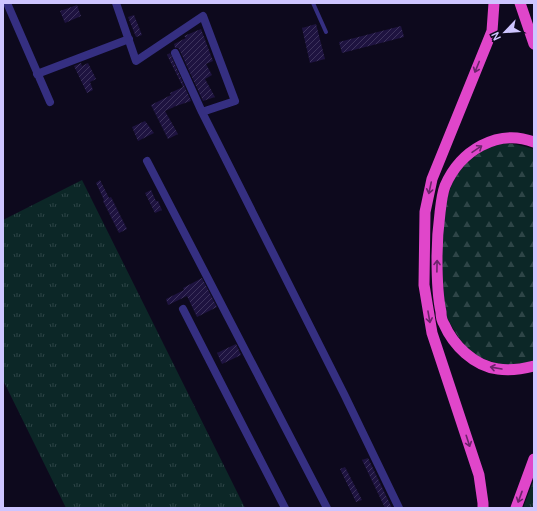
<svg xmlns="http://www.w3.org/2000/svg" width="537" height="511" font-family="'DM Sans',sans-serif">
<defs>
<pattern id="grass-tufts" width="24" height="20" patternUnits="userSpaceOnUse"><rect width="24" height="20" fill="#0c2727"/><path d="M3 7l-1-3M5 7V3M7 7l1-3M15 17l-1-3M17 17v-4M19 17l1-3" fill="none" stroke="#2e4547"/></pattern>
<pattern id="forest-firs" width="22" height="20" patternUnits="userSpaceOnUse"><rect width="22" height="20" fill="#0c2727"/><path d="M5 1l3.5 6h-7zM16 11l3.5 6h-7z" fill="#2e4547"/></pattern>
<pattern id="building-hatch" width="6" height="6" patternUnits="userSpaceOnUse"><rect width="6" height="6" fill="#1e1340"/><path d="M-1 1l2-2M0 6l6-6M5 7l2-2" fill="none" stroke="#3e345d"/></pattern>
</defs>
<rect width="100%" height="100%" fill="#0d091d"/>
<path fill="url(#grass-tufts)" d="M 82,180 L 245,508 L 66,508 L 3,380 L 3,220 Z
M 534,479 L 534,502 L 532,508 L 523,508 Z"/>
<path fill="url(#forest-firs)" d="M 505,143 L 514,144 L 534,149 L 534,360 C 519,367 506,367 490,361 C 484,359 476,356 471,352 C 463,345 451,326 447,317 C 443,305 444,292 443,281 C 441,244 439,203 459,171 C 463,165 480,152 487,148 C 492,146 499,145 505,143 Z"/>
<path fill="url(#building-hatch)" d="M 77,5 L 81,16 L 65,23 L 60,11 Z
M 134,15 L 142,35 L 136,37 L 128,17 Z
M 316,24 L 325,59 L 310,63 L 302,28 Z
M 401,26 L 404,37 L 342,53 L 339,42 Z
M 201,29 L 213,61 L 206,64 L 212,75 L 205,79 L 215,97 L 203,101 L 180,51 L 178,48 L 175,48 L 174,44 L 186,38 L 184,36 Z
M 170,53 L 191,101 L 173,107 L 174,107 L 165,111 L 178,134 L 168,139 L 151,105 L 171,95 L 170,93 L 183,87 L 167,55 Z
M 81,63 L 82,66 L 88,63 L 96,79 L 90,82 L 93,90 L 87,93 L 74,66 Z
M 145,121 L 154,133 L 138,141 L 132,127 Z
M 100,180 L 109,198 L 111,197 L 127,229 L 119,233 L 103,201 L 104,200 L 96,183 Z
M 151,190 L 156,201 L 158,201 L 162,210 L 155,213 L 145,193 Z
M 202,278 L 217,307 L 197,317 L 187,296 L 168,305 L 166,299 L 184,290 L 183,288 Z
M 236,344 L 241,355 L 222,364 L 217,353 Z
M 368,458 L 392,508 L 385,508 L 362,460 Z
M 345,467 L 362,500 L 356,502 L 340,469 Z"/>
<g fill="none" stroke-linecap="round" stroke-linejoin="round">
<path stroke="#352f81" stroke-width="4" d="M 313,3 L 326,32"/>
<path stroke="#352f81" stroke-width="8" d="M 7,3 L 50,102
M 116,3 L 136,61 L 203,16 L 235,101 L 202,112 L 175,53
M 37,74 L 129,39
M 202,112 L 345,396 L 399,508
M 147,161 L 327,508
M 183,309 L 285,508"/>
<path stroke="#e046ca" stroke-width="11" d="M 520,3 L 534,44
M 534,142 C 497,128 460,151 445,186 C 442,194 441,204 440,213 C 438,228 437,243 437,258 C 437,276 437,294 441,312 C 441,316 442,321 444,324 C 453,345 474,366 498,369 C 510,371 522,369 534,366
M 483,508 L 483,503 L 479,475 L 432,333 L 424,285 L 425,212 L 432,179 L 492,31 L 494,3
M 516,508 L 534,459"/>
</g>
<defs><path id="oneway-shaft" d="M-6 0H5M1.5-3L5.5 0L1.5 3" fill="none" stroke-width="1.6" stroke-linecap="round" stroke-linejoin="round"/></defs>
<g stroke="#6c246b">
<use href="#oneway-shaft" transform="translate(477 67) rotate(112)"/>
<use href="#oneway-shaft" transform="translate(477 149) rotate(-34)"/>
<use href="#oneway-shaft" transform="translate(430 188) rotate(102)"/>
<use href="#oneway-shaft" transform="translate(437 266) rotate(-89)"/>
<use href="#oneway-shaft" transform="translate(429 317) rotate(80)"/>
<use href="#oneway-shaft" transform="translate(496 368) rotate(-170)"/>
<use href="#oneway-shaft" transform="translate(468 441) rotate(72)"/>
<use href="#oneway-shaft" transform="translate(520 497) rotate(110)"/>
</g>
<rect width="537" height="511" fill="none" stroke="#cec5ff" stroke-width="8"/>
<g transform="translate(505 32) rotate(245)" stroke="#0d091d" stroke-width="3" paint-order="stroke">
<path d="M0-3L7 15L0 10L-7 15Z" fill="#cec5ff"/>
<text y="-6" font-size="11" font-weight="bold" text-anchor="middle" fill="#cec5ff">N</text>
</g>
</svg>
